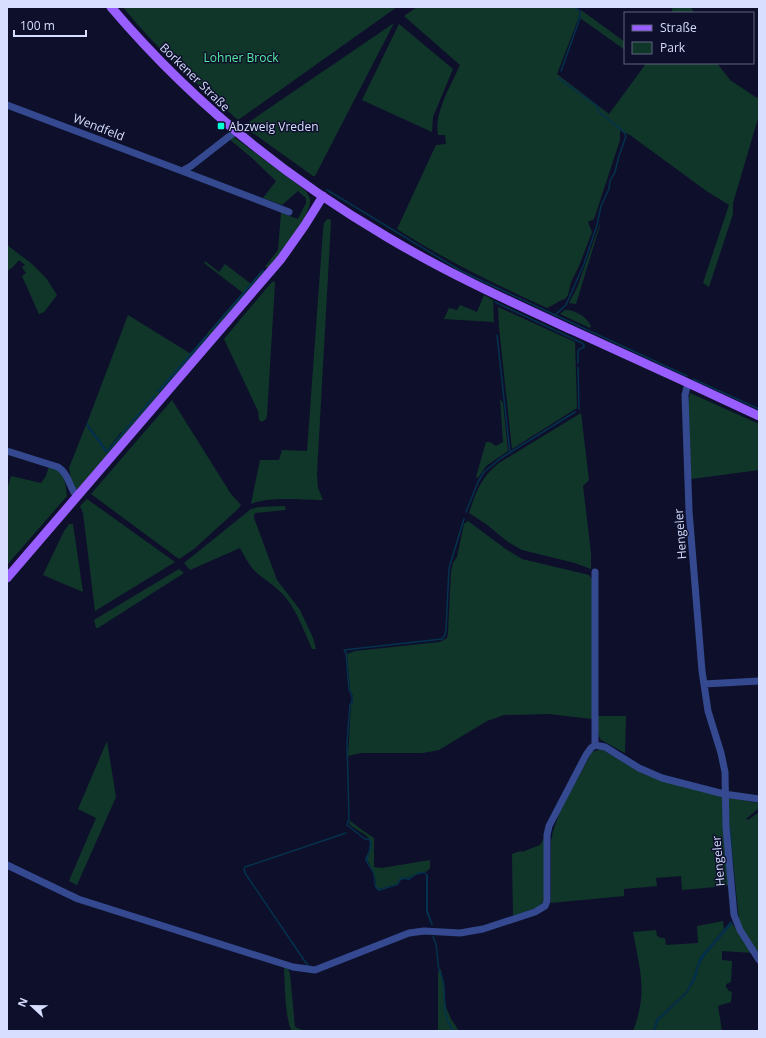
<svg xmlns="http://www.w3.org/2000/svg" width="766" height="1038" font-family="'Open Sans',sans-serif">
<rect width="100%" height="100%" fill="#0e102b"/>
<path fill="#10362a" d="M 123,7 L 397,7 L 238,120 C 198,85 156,49 123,7 Z
M 417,7 L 573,7 L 579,11 L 579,17 L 557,74 L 609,114 L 645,65 L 643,63 L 717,63 L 730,80 L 757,98 L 759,93 L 759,115 L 733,203 L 733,214 L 709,287 L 703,283 L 729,205 L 705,190 L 630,135 L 620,131 L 620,140 L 594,219 L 588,222 L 592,232 L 579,266 L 571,282 L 568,295 L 565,299 C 558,301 554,305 547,308 C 495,284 445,260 397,229 L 436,145 L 446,144 L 445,135 L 438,135 C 434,112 451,86 460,65 L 404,16 Z
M 673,7 L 691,7 L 694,13 L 671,13 Z
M 581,10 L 625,42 L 625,50 L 580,18 Z
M 394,23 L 315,176 L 313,176 L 243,126 Z
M 399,24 L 453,69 L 433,117 L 432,132 L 362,100 Z
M 234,137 L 306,191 C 307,193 309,196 310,199 C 312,215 279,255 269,268 L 265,267 L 278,250 L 281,213 L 298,219 L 306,203 L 306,198 L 298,191 L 282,205 L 263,198 L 276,181 L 252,158 L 228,138 Z
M 327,219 L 330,219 L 331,222 L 317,473 L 318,488 L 323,500 C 302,500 269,496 251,504 L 260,460 L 279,460 L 282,450 L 307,451 L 323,231 L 324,223 Z
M 601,222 L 576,304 L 569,303 L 577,288 L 599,226 Z
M 7,245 L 32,264 L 46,278 L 57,295 L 44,312 L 39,314 L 22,276 L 26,273 L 22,267 L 25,265 L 19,260 L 13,267 L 7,271 Z
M 205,261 L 219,272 L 225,264 L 251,284 L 243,293 L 204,263 Z
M 264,271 L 265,272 L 77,491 L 73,489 L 69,468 L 86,425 L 107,453 L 122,434 L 121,432 L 107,450 L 87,423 L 128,315 L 191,354 L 157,391 L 159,393 L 203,342 L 209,335 L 207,334 L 210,330 L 212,331 Z
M 274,281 L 275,283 L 267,415 L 266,419 L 262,422 L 259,420 L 258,411 L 224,339 L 271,283 Z
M 484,295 L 493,300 L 494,322 L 444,319 L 449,308 L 457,310 L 460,305 L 477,312 Z
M 498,307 L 575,342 L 577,408 L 512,449 L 499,327 Z
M 565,310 C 575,310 586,316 591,326 L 590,328 L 560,314 Z
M 690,393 L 759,424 L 759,470 L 691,479 L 687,407 Z
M 500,399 L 503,403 L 508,451 L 486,466 L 478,478 L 476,477 L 486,442 L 490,442 L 496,446 L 503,442 Z
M 172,400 L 231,494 L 241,505 L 238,509 L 194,549 L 179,559 L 91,494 Z
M 581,413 L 589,480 L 583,486 L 591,553 L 591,569 L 575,563 L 522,550 L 508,542 L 486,524 L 469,513 C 477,490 480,479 499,463 Z
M 49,466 C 65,473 65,479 67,496 L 7,565 L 7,490 L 11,476 L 41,483 L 46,476 Z
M 87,499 L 175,562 L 95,611 L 83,513 L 80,506 Z
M 284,506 L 286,508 L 285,510 L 255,513 L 254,515 L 254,518 L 277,580 L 300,610 L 313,638 L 316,649 L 312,649 C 304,631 298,613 286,598 C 277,586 263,580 253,569 C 248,563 244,555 240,548 L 190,570 L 184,563 L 251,509 L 259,507 Z
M 468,521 L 507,550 L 522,559 L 589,575 L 592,579 L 592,719 L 549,714 L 504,715 L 487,721 L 439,750 L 423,753 L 361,753 L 348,756 L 351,705 L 353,702 L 353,696 L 350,689 L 347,654 L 355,651 L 440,642 L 447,638 L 448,633 L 451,572 L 453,563 L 457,557 L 464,524 Z
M 69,524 L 73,524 L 83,592 L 43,575 L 64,531 Z
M 179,569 L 184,573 L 98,628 L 96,628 L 94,620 Z
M 597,716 L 626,716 L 625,753 L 601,740 L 599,736 L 598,731 Z
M 107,741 L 116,797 L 77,885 L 69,881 L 96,818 L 78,809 Z
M 601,749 L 644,774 L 720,796 L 722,798 L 728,885 L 726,886 L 682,890 L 681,876 L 656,878 L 657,886 L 624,889 L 624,896 L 551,903 L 551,842 L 553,831 L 561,809 L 592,752 Z
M 731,798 L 758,803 L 759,808 L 746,819 L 748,820 L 759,812 L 759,818 L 758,818 L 759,834 L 759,951 L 757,951 L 743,931 L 739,921 L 730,832 L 728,822 L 729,799 Z
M 349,820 L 362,830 L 374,838 L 374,867 L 382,868 L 430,860 L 430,868 L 426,872 C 419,871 416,875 410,877 C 407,878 403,878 400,878 L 397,884 L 379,889 L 376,887 L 375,877 L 367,859 C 377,836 367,837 350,825 Z
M 544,838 L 544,900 L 539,907 L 513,916 L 512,854 L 521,851 L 522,852 L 540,845 Z
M 723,921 L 724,929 L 700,957 L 693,978 L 686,992 L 656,1020 L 653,1031 L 633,1031 C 648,993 640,970 633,932 L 656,930 L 657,936 L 661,938 L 665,938 L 666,945 L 698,943 L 697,926 Z
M 731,922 L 753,953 L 722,951 L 722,960 L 732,961 L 731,982 L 726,984 L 726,987 L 729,991 L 732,992 L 731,1002 L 718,1006 L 722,1031 L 655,1031 L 658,1021 L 687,993 L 696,978 L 699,966 L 706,954 L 732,924 Z
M 284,968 L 288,969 L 290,974 L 295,1027 L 305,1031 L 292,1031 C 285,1021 285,981 284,968 Z
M 441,969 L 446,1007 L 451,1019 L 459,1031 L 438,1031 L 438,972 Z"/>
<path fill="#04324d" d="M 263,269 L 264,271 L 212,331 L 210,330 Z
M 207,334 L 209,335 L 203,342 L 159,393 L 157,391 Z
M 154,395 L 156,396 L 107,453 L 105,452 L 86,425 L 87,423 L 107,450 Z
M 369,840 L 371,840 C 373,848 369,851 368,858 C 366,864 372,867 374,872 C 376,878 373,884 379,889 L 397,884 L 400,878 L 406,877 L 408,878 C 415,876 422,867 428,875 L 428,911 L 433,925 L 432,926 L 426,912 L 426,875 L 424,873 L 416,875 L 409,880 L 405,879 L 401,880 L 398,885 L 379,891 C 372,887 375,880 373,873 C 371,868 367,865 365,859 C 368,853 371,847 369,840 Z
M 731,921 L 732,924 L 706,954 L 699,966 L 696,978 L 687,993 L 658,1021 L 655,1031 L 653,1031 L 656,1020 L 686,992 L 693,978 L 700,957 Z"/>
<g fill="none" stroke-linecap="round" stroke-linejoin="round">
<path stroke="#04324d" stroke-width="1.5" d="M 561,71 L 580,18 L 580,11 L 574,7
M 327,190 L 461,271 L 555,315 L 566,305 L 584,264 L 597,225 L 601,206 L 609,189 L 610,181 L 615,172 L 619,156 L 626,136 L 624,132 L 598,111 L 597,106 L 558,78
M 495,302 L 582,343 L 584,345 L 584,347 L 578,350 L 578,363
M 555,315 L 687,376
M 497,335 L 510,453
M 578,367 L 579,409
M 693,379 L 759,409
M 466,512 L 478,482 L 484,472 L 501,458 L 575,412
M 730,828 L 732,860
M 370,841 L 369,839 L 365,839 L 347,825 L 349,818 L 347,743 L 350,705 L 352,702 L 352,696 L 349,689 L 346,653 L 344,650 L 442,639 L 445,635 L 446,630 L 449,568 L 464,519
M 433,937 C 438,945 437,954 438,964 C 439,971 443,978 444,986 C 445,1004 442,1013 453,1031
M 308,966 L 245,873 L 244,869 L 245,867 L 346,833"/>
<path stroke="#34498f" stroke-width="7" d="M 7,105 L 182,171 L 191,166 L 236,131
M 182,171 L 289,212
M 688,383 L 685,395 L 689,511 L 702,671 L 708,711 L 721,753 L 725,772 L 726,827 L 734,915 L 740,930 L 759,960
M 7,451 L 58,467 C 69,474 69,487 77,497
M 595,572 L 595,745
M 704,684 L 759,681
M 7,865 L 78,899 L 293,967 L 315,970 L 409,933 L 424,931 L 460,933 L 483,929 L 535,912 L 545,906 L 547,901 L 547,835 L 549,826 L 586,755 L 591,748 L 595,745 L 605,747 L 639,768 L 662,778 L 724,794 L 759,799"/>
<path stroke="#985eff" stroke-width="9" d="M 111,7 C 189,99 283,176 387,237 C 447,273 509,301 572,330 C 634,358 697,387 759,416
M 7,578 L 281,259 L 305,225 L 323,196"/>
</g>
<rect fill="#03ffd5" stroke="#0e102b" stroke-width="1.5" x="217" y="122" width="8" height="8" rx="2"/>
<g text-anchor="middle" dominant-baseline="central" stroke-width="3" stroke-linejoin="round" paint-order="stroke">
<g font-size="12" fill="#55ed9f" stroke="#0e102b">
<text x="241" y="57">Lohner Brock</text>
</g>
<g font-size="12" fill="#d7deff" stroke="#0e102b">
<text transform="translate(195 77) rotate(44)">Borkener Straße</text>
<text transform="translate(99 127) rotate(21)">Wendfeld</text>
<text transform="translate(680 534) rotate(-94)">Hengeler</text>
<text transform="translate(718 861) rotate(-95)">Hengeler</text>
</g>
<g font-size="12" fill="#d7deff" stroke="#0e102b" text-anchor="start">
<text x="229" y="126">Abzweig Vreden</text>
</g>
</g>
<rect width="766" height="1038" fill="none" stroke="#d7deff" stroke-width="16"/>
<rect x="624" y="12" width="130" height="52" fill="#0e102b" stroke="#5e6280"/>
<rect x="632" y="25" width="20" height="6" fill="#985eff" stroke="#5e6280"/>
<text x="660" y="32" font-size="12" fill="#d7deff">Straße</text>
<rect x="632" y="42" width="20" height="12" fill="#10362a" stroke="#5e6280"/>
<text x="660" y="52" font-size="12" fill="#d7deff">Park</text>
<g transform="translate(32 1006) rotate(292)" stroke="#0e102b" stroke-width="3" paint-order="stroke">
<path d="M0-3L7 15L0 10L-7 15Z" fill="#d7deff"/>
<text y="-6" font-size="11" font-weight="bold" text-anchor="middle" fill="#d7deff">N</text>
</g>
<path d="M14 30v6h72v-6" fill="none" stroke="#d7deff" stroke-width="2"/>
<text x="20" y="30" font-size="12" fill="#d7deff" stroke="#0e102b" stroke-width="3" paint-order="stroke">100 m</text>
</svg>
